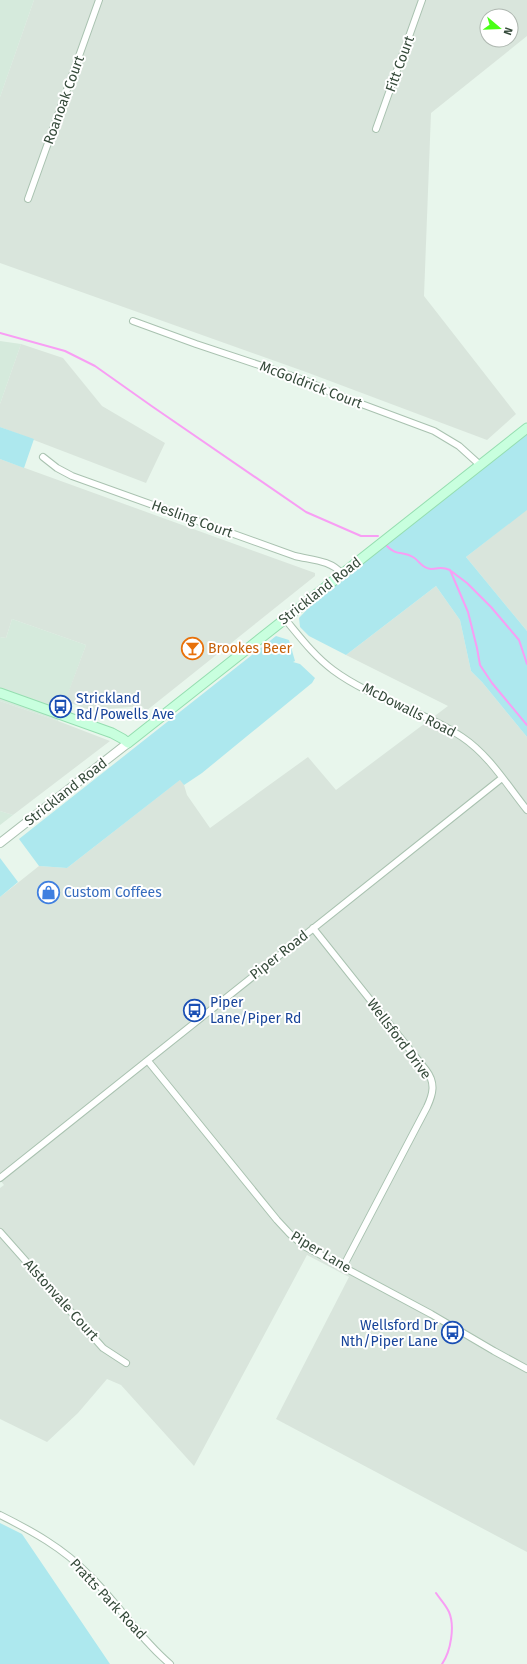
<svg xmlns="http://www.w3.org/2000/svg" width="527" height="1664" font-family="'Fira Sans',sans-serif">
<rect width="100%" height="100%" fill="#e8f6ec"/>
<path fill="#d5eadc" d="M 0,0 L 34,0 L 0,97 Z
M 0,341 L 21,344 L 0,404 Z
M 12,619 L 86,645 L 58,721 L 0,701 L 0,637 L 6,638 Z
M 0,811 L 13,815 L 0,825 Z"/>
<path fill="#d9e5dc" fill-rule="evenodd" d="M 34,0 L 527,0 L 527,36 L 431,113 L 424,296 L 516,414 L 487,440 L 306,372 L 0,263 L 0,97 ZM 487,16 L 511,16 L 511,40 L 487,40 Z
M 21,344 L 63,358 L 102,406 L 165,443 L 146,483 L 0,427 L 0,404 Z
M 0,459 L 315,573 L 315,576 L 146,711 L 142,706 L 107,709 L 104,715 L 65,701 L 86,645 L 12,619 L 6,638 L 0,637 Z
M 527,509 L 527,631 L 466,557 Z
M 436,586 L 460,620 L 471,671 L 482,682 L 527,737 L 527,1552 L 276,1419 L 349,1277 L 307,1255 L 194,1466 L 121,1385 L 107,1379 L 78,1413 L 47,1442 L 0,1419 L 0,1188 L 4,1185 L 0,1180 L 0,897 L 39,866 L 67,868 L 181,779 L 184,785 L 187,795 L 210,828 L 308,757 L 336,790 L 448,706 L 346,655 Z
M 0,701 L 58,721 L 110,741 L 13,815 L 0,811 Z"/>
<path fill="#ade8ee" d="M 0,427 L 34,439 L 24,468 L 0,459 Z
M 527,434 L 527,510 L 466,557 L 527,631 L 527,737 L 482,682 L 471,671 L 460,620 L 436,586 L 346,655 L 309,636 L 300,627 L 299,618 L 317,599 Z
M 276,636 L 289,640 L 295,661 L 293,662 L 300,664 L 315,678 L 312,683 L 202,773 L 184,785 L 180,780 L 67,868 L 39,866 L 19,839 Z
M 0,858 L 18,882 L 0,897 Z
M 0,1523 L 22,1534 L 110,1664 L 0,1664 Z"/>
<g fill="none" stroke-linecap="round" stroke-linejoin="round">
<path stroke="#f89ef4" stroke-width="2" d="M 0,333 L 65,351 L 95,366 L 153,407 L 306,512 L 361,536 L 378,536
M 387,546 C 396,556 403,551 413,557 C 420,561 421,568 431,569 C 440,569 440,566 450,570 L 468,612 L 477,648 L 480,665 L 492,683 L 527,725
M 451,571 L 467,583 L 491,607 L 519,640 L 527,664
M 436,1593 C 440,1599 446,1605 449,1612 C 455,1626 451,1651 442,1664"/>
<defs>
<path id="minor" d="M 376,129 L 422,0
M 28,199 L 99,0
M 133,321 L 196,344 L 307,381 L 332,393 L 434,431 L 459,446 L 480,465
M 43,457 L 57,468 L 72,476 L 295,556 C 311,560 331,560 342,574
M 285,619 C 300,637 314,656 333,670 C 372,699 422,710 462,737 C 489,755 507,785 527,810
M 313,928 L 426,1070 C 436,1083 433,1094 427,1107 L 343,1267
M 148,1061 L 277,1220 L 290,1234 L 304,1246 L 431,1314 L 494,1351 L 527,1369
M 0,1178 L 502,778
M 0,1232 L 103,1348 L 126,1363
M 0,1515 C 32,1531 63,1548 88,1574 C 117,1602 139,1638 170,1664"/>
<path id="tertiary" d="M 0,843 L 128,743"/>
<path id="secondary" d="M 0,693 L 112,733 L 123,739 L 128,743 L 527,428"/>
</defs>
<use href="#minor" stroke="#a9c2b0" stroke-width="8"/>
<use href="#tertiary" stroke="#a9c2b0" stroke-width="10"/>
<use href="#secondary" stroke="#95deb0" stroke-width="11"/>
<use href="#minor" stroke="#fff" stroke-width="6"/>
<use href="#tertiary" stroke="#fff" stroke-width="8"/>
<use href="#secondary" stroke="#c8ffde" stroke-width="9"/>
</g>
<defs>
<symbol id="bar-ring" viewBox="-11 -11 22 22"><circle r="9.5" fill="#fff" stroke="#e8710a" stroke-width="1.5"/><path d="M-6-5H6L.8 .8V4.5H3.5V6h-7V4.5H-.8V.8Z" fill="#e8710a"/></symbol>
<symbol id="bus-ring" viewBox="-11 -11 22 22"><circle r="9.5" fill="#fff" stroke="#1a4fb4" stroke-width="1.5"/><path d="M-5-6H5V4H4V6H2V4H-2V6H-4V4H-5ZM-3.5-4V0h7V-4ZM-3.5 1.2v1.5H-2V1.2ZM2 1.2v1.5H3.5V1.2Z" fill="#1a4fb4"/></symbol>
<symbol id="shop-ring" viewBox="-11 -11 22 22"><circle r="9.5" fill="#fff" stroke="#3f7fe0" stroke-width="1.5"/><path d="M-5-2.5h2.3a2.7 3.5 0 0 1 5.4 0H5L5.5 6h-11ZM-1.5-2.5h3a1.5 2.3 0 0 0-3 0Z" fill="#3f7fe0"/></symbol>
</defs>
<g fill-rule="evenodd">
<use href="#bar-ring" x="180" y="636" width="25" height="25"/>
<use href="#bus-ring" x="48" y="694" width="25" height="25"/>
<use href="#shop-ring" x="36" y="880" width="25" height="25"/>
<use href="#bus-ring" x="182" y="998" width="25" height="25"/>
<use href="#bus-ring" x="440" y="1320" width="25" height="25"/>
</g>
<g text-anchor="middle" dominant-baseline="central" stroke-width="4" stroke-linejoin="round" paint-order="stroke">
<g font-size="14" fill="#354a3a" stroke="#fff">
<text transform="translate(400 64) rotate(-70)">Fitt Court</text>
<text transform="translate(64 100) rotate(-70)">Roanoak Court</text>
<text transform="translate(311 385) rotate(21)">McGoldrick Court</text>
<text transform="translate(192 519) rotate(20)">Hesling Court</text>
<text transform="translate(320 591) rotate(-38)">Strickland Road</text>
<text transform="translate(409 710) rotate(27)">McDowalls Road</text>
<text transform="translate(66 792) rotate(-38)">Strickland Road</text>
<text transform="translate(279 955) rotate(-38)">Piper Road</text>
<text transform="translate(399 1039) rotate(53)">Wellsford Drive</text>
<text transform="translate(321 1252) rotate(31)">Piper Lane</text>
<text transform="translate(61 1300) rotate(48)">Alstonvale Court</text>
<text transform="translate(108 1599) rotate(47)">Pratts Park Road</text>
</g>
<g font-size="14" fill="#c56008" stroke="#fff" text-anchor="start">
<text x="208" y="648">Brookes Beer</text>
</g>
<g font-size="14" fill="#164399" stroke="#fff" text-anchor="start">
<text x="76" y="698">Strickland<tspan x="76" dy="16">Rd/Powells Ave</tspan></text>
<text x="210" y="1002">Piper<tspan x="210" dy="16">Lane/Piper Rd</tspan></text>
<text x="438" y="1325" text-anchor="end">Wellsford Dr<tspan x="438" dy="16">Nth/Piper Lane</tspan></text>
</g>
<g font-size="14" fill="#366cbe" stroke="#fff" text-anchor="start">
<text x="64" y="892">Custom Coffees</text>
</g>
</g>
<g transform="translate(499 28) rotate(109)"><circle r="19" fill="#ffffff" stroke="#aeb7b0"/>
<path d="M0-3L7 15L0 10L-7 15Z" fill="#48ff15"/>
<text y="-6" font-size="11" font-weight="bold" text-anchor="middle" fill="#354a3a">N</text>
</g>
</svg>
